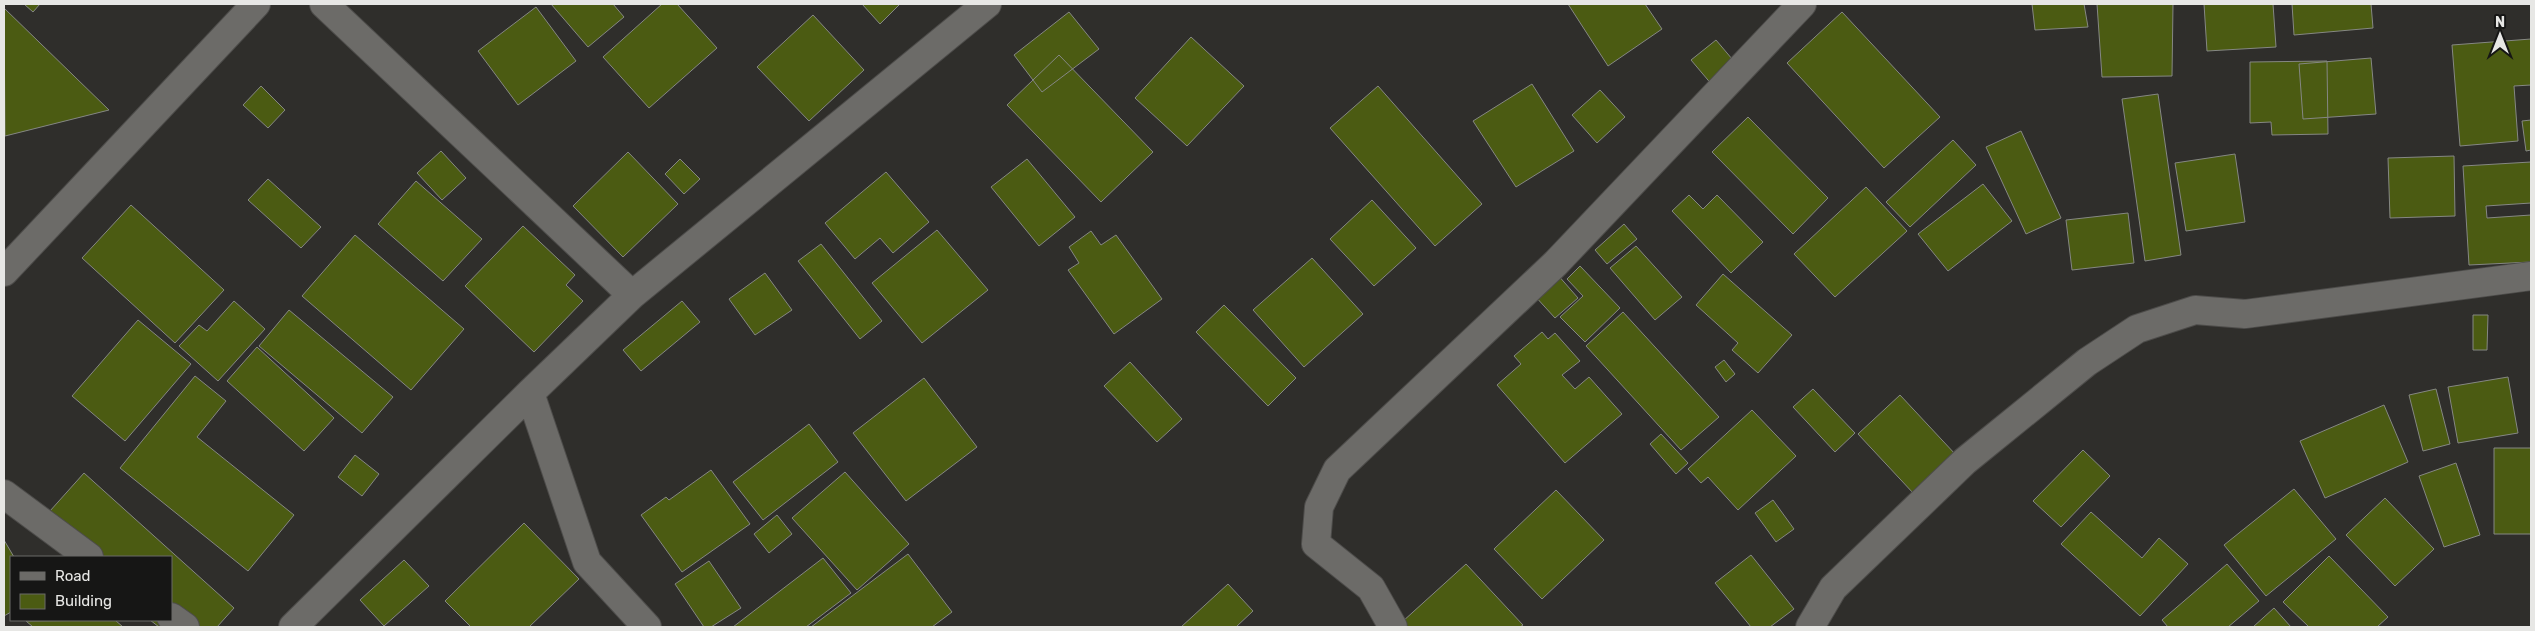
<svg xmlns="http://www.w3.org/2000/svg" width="2535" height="631" font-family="Rubik,sans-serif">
<rect width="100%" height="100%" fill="#2f2e2b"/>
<path fill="#4b5b12" stroke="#858783" d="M 24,4 L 40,4 L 33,12 Z
M 551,4 L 613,4 L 624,17 L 588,47 Z
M 662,4 L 677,4 L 717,48 L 649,108 L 603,57 Z
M 862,4 L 900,4 L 880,24 Z
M 1568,4 L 1645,4 L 1662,29 L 1608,66 Z
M 2032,4 L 2084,4 L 2088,27 L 2035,30 Z
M 2097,4 L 2173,4 L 2172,76 L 2102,77 Z
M 2204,4 L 2273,4 L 2276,47 L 2207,51 Z
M 2292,4 L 2371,4 L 2373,28 L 2294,35 Z
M 536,7 L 576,61 L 518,105 L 478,51 Z
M 4,8 L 109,110 L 5,136 Z
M 1069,12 L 1099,49 L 1042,92 L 1014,55 Z
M 1842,12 L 1940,117 L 1884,168 L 1787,63 Z
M 813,15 L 864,70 L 809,121 L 757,67 Z
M 1191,37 L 1244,86 L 1187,146 L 1135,98 Z
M 2531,39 L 2531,85 L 2514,86 L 2518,141 L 2460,146 L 2452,45 Z
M 1716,40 L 1738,66 L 1713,86 L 1691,60 Z
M 1059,55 L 1153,152 L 1101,202 L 1007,105 Z
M 2371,58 L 2376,114 L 2303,119 L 2299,64 Z
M 2327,61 L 2328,134 L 2272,135 L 2271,122 L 2250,123 L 2250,62 Z
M 1532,84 L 1574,151 L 1516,187 L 1473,121 Z
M 261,86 L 285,110 L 268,128 L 243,105 Z
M 1378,86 L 1482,204 L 1435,246 L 1330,128 Z
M 1600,90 L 1625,117 L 1597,143 L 1572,115 Z
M 2158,94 L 2181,255 L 2145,261 L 2122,99 Z
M 1748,117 L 1828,198 L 1793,234 L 1712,152 Z
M 2531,120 L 2531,150 L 2526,151 L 2522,121 Z
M 2021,131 L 2061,218 L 2026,234 L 1986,147 Z
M 1953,140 L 1976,165 L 1910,227 L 1886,202 Z
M 441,151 L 466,178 L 442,200 L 417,173 Z
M 628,152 L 678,204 L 623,257 L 573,206 Z
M 2235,154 L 2245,222 L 2186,231 L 2175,163 Z
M 2454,156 L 2455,216 L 2390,218 L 2388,158 Z
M 680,159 L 700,179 L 684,194 L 665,174 Z
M 1027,159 L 1075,217 L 1039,246 L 991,187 Z
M 2531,162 L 2531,203 L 2486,206 L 2487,218 L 2531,215 L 2531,262 L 2469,265 L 2463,166 Z
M 886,172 L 929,222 L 893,253 L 880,238 L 855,259 L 825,223 Z
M 268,179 L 321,227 L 301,248 L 248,200 Z
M 416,181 L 482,239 L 443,281 L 378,224 Z
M 1983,184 L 2012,221 L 1948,271 L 1918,234 Z
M 1866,187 L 1907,231 L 1835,297 L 1794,254 Z
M 1689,195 L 1703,209 L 1717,195 L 1763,242 L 1731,273 L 1672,211 Z
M 1372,200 L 1416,248 L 1374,286 L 1330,239 Z
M 131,205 L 224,290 L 175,343 L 82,258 Z
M 2128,213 L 2134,263 L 2072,270 L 2066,220 Z
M 1624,224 L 1637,239 L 1607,264 L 1595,250 Z
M 523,226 L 575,275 L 566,285 L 583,301 L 534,352 L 465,286 Z
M 937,230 L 988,290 L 922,343 L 872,283 Z
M 1091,231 L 1101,245 L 1116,235 L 1162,299 L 1114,334 L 1068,270 L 1079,263 L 1069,247 Z
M 355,235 L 464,329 L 411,390 L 302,296 Z
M 821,244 L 882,321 L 860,339 L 798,261 Z
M 1636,246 L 1682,297 L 1655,320 L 1610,268 Z
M 1312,258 L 1363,314 L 1304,367 L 1253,310 Z
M 1580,266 L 1620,308 L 1585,342 L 1560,317 L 1583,296 L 1567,279 Z
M 765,273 L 792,310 L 755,335 L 729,299 Z
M 1557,274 L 1578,298 L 1555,318 L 1534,295 Z
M 1723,274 L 1792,335 L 1758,373 L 1732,350 L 1738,343 L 1696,305 Z
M 234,301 L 265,329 L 218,381 L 179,346 L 199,325 L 207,331 Z
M 682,301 L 700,322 L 641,371 L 623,350 Z
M 1224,305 L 1296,378 L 1268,406 L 1196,332 Z
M 289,310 L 393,397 L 362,433 L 259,346 Z
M 1623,312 L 1719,417 L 1681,450 L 1586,346 Z
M 2473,315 L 2488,315 L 2487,350 L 2473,350 Z
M 138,320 L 191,364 L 125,441 L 72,396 Z
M 1542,332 L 1548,339 L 1555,333 L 1580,361 L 1562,375 L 1575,389 L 1589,377 L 1622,414 L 1565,463 L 1497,385 L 1521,364 L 1514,356 Z
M 257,347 L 334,418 L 304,451 L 227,381 Z
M 1724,360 L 1735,374 L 1726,382 L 1715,367 Z
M 1130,362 L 1182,419 L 1157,442 L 1104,386 Z
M 195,376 L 226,401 L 197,437 L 294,515 L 248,571 L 120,468 Z
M 2508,377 L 2518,433 L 2458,443 L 2448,387 Z
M 924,378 L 977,447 L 906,501 L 853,433 Z
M 1813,389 L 1855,433 L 1835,452 L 1793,407 Z
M 2436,389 L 2450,444 L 2423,451 L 2409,395 Z
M 1900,395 L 1956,455 L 1914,494 L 1858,434 Z
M 2384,405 L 2408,462 L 2325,498 L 2300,441 Z
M 1752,410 L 1796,456 L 1738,510 L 1708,477 L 1701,483 L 1688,469 Z
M 809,424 L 838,462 L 763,520 L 733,482 Z
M 1661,434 L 1688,463 L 1676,474 L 1650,444 Z
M 2494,448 L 2531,448 L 2531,534 L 2494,534 Z
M 2083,450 L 2110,476 L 2061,527 L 2033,501 Z
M 355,455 L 379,474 L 362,496 L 338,477 Z
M 2456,463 L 2480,535 L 2444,547 L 2419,476 Z
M 711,470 L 750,524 L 682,572 L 641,515 L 666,497 L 669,500 Z
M 845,472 L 909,544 L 857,590 L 792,518 Z
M 84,473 L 234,608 L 217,627 L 159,627 L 150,620 L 171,620 L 171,557 L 81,557 L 41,521 Z
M 2294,489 L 2336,539 L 2266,596 L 2224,545 Z
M 1556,490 L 1604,540 L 1542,599 L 1494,549 Z
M 2385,498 L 2434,549 L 2395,586 L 2346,535 Z
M 1773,500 L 1794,529 L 1776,542 L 1755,513 Z
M 2091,512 L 2142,558 L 2159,538 L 2188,564 L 2140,616 L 2061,544 Z
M 777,515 L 792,534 L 769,553 L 754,534 Z
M 524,523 L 579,579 L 529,627 L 471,627 L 445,601 Z
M 4,540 L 14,557 L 11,557 L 11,612 L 4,616 Z
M 908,554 L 952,612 L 932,627 L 811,627 Z
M 1751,555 L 1794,609 L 1770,627 L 1751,627 L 1715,583 Z
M 2329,556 L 2388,617 L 2377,627 L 2309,627 L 2283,602 Z
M 823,558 L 851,593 L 806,627 L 733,627 Z
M 404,560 L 429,586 L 384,626 L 360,600 Z
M 709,561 L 741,608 L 711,627 L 704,627 L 675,584 Z
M 1466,564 L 1523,625 L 1520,627 L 1407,627 L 1402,622 Z
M 2227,564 L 2259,601 L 2228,627 L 2168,627 L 2162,620 Z
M 1228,584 L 1253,611 L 1236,627 L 1181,627 Z
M 2274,608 L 2291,627 L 2253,627 Z
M 115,620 L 123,627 L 33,627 L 26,621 Z"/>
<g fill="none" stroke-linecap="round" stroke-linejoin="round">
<defs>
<path id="minor" d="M 324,4 L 632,295
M 4,272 L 256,4
M 530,393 L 587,562 L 647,627
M 4,494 L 89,557
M 171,617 L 185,627
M 293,627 L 530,393 L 632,295 L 987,4
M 1393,627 L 1371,588 L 1316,544 L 1319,507 L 1337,470 L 1556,263 L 1802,4
M 1810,627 L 1833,588 L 1965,461 L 2087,362 L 2137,329 L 2195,310 L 2245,314 L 2531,276"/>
</defs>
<use href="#minor" stroke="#4d4c4a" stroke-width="30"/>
<use href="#minor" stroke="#6c6b68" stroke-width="28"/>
</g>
<rect width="2535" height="631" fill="none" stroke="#e7e7e5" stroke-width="10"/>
<rect x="10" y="556" width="162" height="65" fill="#161615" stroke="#6a6a68"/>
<rect x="20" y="572" width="25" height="8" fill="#6c6b68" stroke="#6a6a68"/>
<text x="55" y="581" font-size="15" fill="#e7e7e5">Road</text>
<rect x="20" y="594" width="25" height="15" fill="#4b5b12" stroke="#6a6a68"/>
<text x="55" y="606" font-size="15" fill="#e7e7e5">Building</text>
<g transform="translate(2500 35)" stroke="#161615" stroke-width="4" paint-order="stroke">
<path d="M0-4L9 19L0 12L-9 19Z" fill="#e7e7e5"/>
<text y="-8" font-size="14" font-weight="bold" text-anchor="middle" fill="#e7e7e5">N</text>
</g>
</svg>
